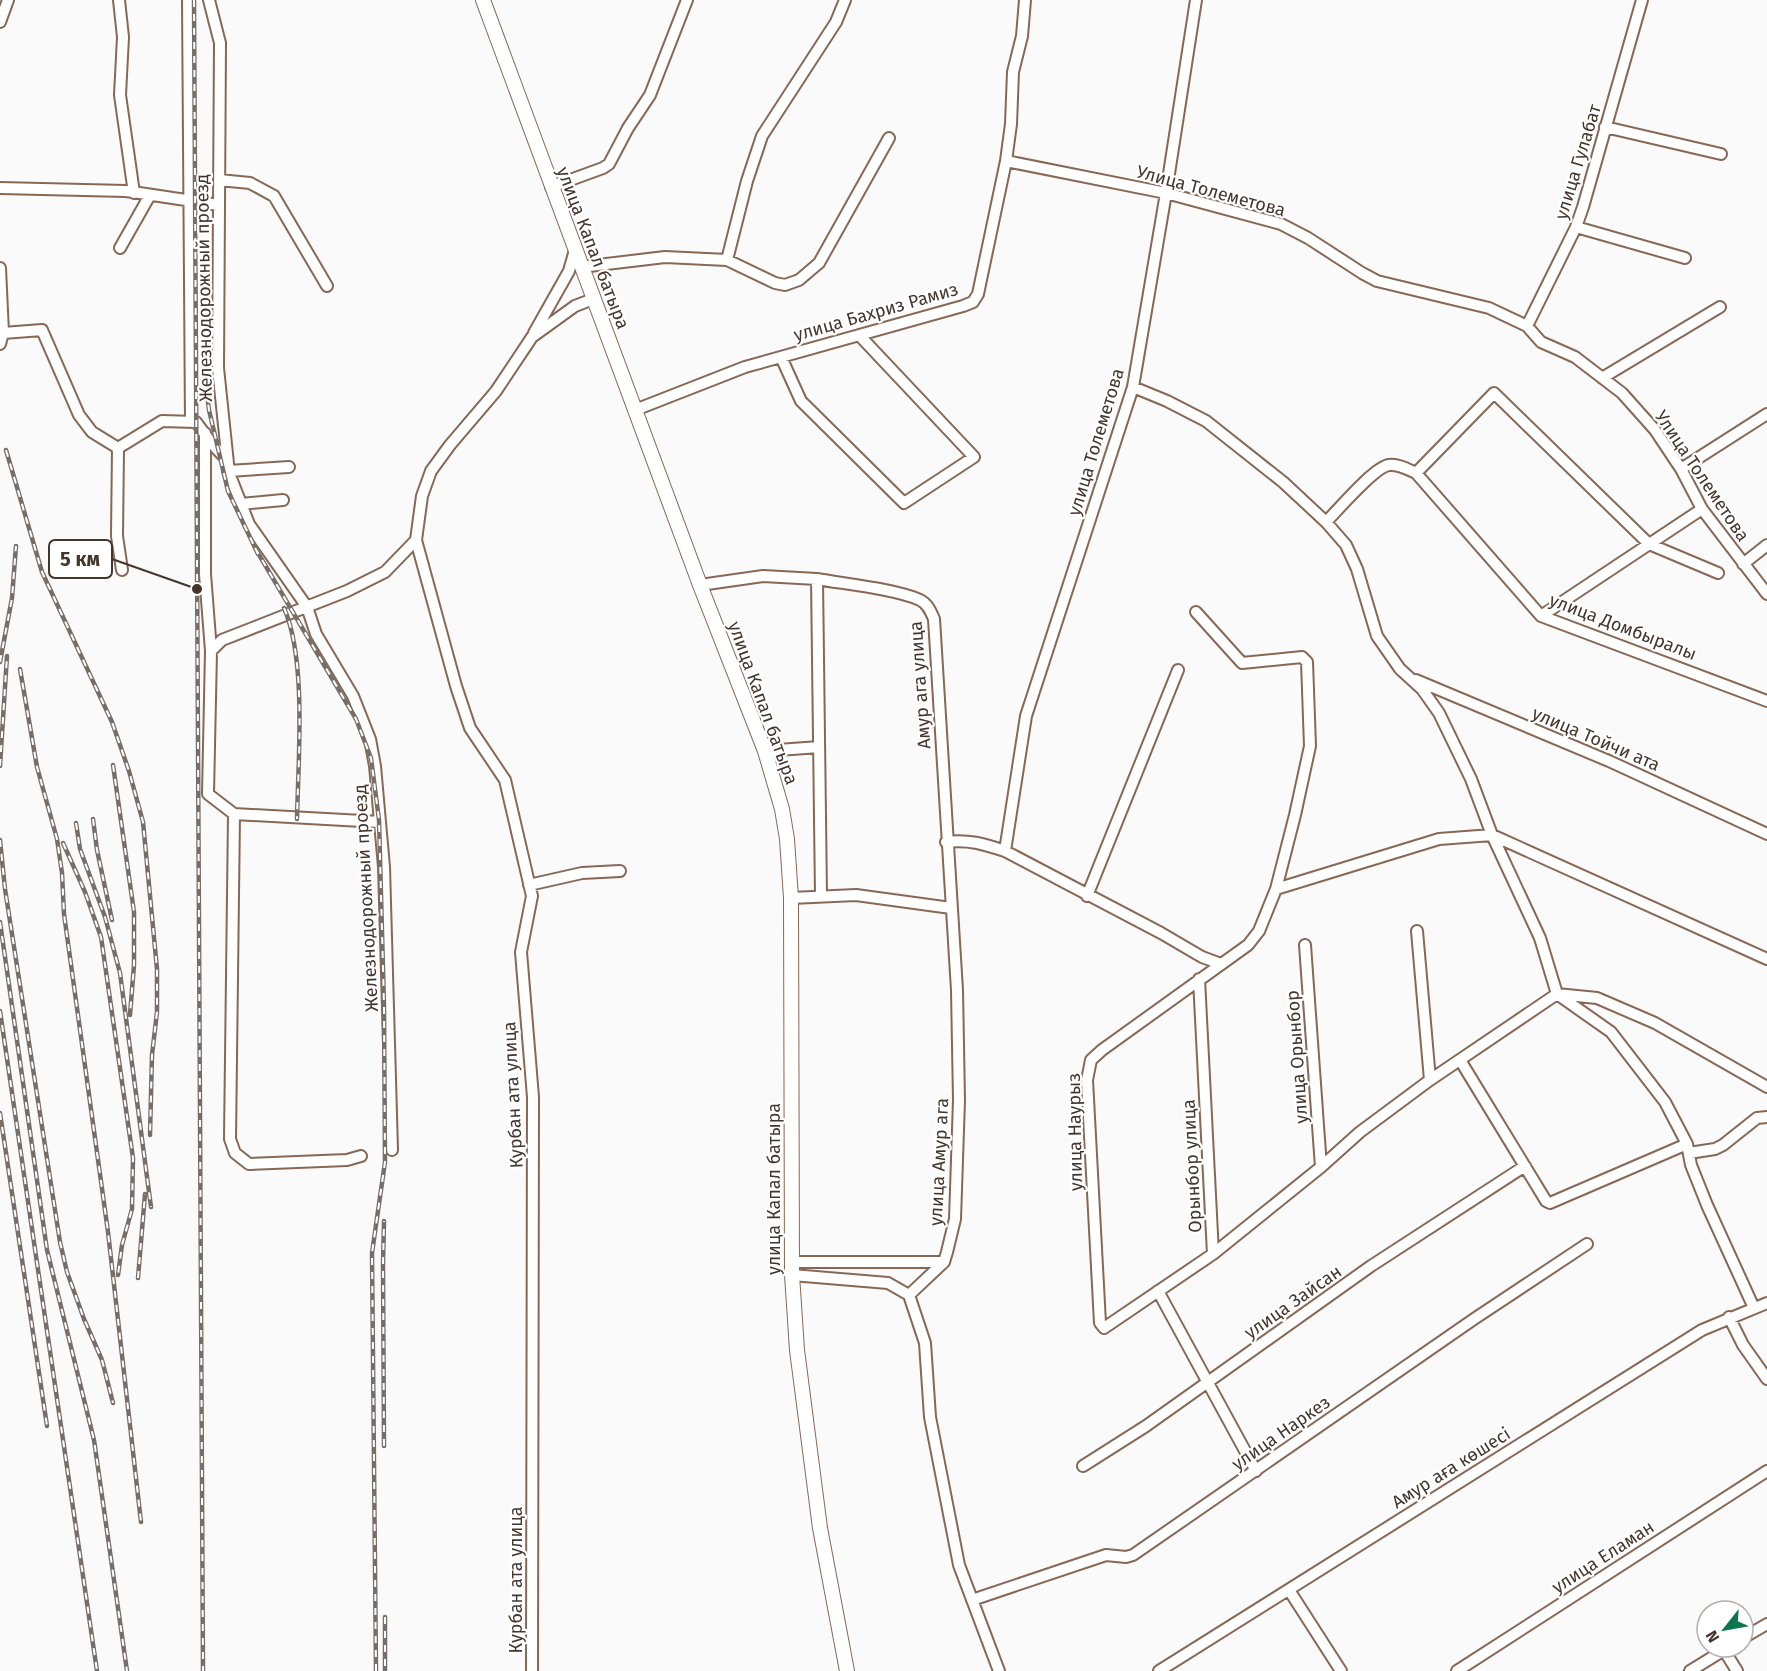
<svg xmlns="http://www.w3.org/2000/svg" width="1767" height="1671" font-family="'Fira Sans',sans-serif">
<rect width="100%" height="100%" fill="#fafafa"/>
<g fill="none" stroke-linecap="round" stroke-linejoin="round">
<defs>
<path id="minor" d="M 119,0 L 123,37 L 120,95 L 134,193
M 188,0 L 191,422
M 209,0 L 220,43 L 218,368 L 229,473 L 249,524 L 307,607 L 316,634 L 353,696 L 370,739 L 375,766 L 384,867 L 392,1150
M 0,22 L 8,0
M 1605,127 L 1721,154
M 1006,161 L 1166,193 L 1281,224 L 1308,238 L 1362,273 L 1377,281 L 1489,308 L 1527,326 L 1541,342 L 1575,357 L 1622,393 L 1655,430 L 1681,469 L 1702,509 L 1767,594
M 219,180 L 250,183 L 274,196 L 327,286
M 551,187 L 603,168 L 609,164 L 628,128 L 650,95 L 687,0
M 0,188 L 126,191 L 219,205
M 1576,227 L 1685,258
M 120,248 L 150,195
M 727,260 L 747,181 L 762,136 L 836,22 L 845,0
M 581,267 L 665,257 L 727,260 L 775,283 L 785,285 L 799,280 L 819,263 L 889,138
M 0,268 L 3,333
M 1527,326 L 1576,227 L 1583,207 L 1642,0
M 534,333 L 569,271 L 575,250
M 0,344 L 3,333 L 42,330 L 79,415 L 92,432 L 118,448 L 162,421 L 196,422 C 206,435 214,449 227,459
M 781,357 L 801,401 L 904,503 L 974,457 L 859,335
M 1602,378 L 1720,307
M 1133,387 L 1167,401 L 1206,421 L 1283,482 L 1326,522 L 1346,545 L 1357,569 L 1377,636 L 1400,669 L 1422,689 L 1439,713 L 1471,779 L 1492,835 L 1540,938 L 1557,994 L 1611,1032 L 1665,1102 L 1687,1144 L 1691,1165 L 1707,1205 L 1754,1308
M 635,410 L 745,367 L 963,306 L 973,302 L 978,294 L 1006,161 L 1011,124 L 1013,72 L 1022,36 L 1025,0
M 205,433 L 205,574 L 211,651
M 118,448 L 117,536 L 122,570
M 1681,469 L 1767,414
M 228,471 L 289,467
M 1416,473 L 1494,393 L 1649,544 L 1718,573
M 241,504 L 283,500
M 1326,522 C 1338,510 1374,467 1389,465 C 1399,464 1407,469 1416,473 L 1541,616 L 1767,701
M 416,540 L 456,686 L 470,728 L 505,780 L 532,896 L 521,952 L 533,1097 L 532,1671
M 1743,564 L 1767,545
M 817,579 C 845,584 896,589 920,600 C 928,604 931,612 934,619 L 957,990 L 959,1100 L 955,1219 L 947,1252 L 944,1262 L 909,1295 L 925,1343 L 930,1417 L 959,1565 L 999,1671
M 700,585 L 763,576 L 817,579 L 821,896
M 1196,612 L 1242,663 L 1302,657 L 1307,662 L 1310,746 L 1295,815 L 1276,889 L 1259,931 L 1248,945 L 1102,1050 L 1091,1060 L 1087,1080 L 1100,1323 L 1104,1328 L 1213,1254 L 1199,979
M 1541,616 L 1702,509
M 1416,680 L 1609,761 L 1767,834
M 765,751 L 819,747
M 234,814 L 230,1139 L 235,1153 L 249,1164 L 347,1160 L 361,1156
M 380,822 L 234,814 L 208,794 L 211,651 L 222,640 L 347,591 L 385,572 L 416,540 L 422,496 L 431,471 L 450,445 L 496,391 L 532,337 L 575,306 L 593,299
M 946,842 C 968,839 984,844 1005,851 L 1161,933 L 1202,957 L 1221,964
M 1005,851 L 1026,716 L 1133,387 L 1166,193 L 1196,0
M 529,885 L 582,873 L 620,871
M 1276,889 L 1439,839 L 1492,835 L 1767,959
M 1087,896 L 1178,670
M 791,898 L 856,895 L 951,908
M 1417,931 L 1430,1080
M 1305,945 L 1321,1167
M 1460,1060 L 1546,1201 L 1550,1203 L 1687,1144
M 1689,1153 L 1715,1149 L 1723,1145 L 1757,1118 L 1767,1117
M 1213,1254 L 1321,1167 L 1360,1132 L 1430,1080 L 1557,994 L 1597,998 L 1655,1023 L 1767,1087
M 792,1262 L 944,1262
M 792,1275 L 888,1283 L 909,1295
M 1158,1291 L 1256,1471
M 1729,1317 L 1743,1345 L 1767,1379
M 1083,1466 L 1146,1426 L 1371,1266 L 1525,1166
M 1289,1590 L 1341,1671
M 972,1600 L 1106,1555 L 1126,1557 L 1133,1555 L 1474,1319 L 1587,1244
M 1743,1638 L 1767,1624
M 1724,1650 L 1737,1671
M 1159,1671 L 1702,1330 L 1767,1303
M 1457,1671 L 1767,1471
M 1690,1671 L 1729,1647"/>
<path id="major" d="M 483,0 L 700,585 L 765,751 L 782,809 L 787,839 L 791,898 L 792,1275 L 797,1350 L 820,1528 L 847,1671"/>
</defs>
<use href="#minor" stroke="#876855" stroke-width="14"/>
<use href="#major" stroke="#876855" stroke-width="16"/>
<use href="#minor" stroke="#fff" stroke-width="10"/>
<use href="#major" stroke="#fff" stroke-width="14"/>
<defs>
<path id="rail" d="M 194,0 L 203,1671
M 203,363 L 209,410 L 228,491 L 258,554
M 6,450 L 42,572 L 112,722 L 129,771 L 143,822 L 157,969 L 157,1012 L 152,1055 L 150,1135
M 255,548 L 356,719 L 371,758 L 379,820 L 384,1006 L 385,1162 L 372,1253 L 376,1671
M 284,608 C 307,660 298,762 297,819
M 0,662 L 12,598 L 16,546
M 20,669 L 37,767 L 57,839 L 62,873 L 64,914 L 108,1232 L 141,1522
M 113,765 L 134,912 L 134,965 L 130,1015
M 0,766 L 7,656
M 93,819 L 97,850 L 112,920
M 76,823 L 80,849 L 105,917 L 120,973 L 151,1207
M 0,840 L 5,889 L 60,1242 L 67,1272 L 84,1319 L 102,1360 L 113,1403
M 63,843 L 85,892 L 101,937 L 133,1158 L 132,1209 L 122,1245 L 118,1275
M 0,922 L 47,1250 L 94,1440 L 127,1671
M 0,1011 L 97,1671
M 0,1113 L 47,1426
M 138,1278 L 145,1194
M 384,1446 L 383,1264 L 384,1221
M 385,1617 L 385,1671"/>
</defs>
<use href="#rail" stroke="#786e68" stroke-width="4.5"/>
<use href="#rail" stroke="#fff" stroke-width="2" stroke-dasharray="7" stroke-linecap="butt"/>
</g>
<g text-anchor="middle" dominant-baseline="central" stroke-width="4.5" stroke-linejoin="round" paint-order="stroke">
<g font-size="18" fill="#44362d" stroke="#fff">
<text transform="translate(1578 162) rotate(-73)">улица Гулабат</text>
<text transform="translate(1211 191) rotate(15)">Улица Толеметова</text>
<text transform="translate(593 248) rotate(69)">улица Капал батыра</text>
<text transform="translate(204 288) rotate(-91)">Железнодорожный проезд</text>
<text transform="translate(876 312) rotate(-16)">улица Бахриз Рамиз</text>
<text transform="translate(1096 442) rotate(-73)">улица Толеметова</text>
<text transform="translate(1702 476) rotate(56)">Улица Толеметова</text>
<text transform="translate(1623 627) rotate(21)">улица Домбыралы</text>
<text transform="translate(920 685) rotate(-94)">Амур ага улица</text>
<text transform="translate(763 703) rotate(70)">улица Капал батыра</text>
<text transform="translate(1596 739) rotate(23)">улица Тойчи ата</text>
<text transform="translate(366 898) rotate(-93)">Железнодорожный проезд</text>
<text transform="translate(1297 1057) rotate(-94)">улица Орынбор</text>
<text transform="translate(513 1095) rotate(-93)">Курбан ата улица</text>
<text transform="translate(1075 1132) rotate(-91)">улица Наурыз</text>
<text transform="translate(939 1162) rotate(-87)">улица Амур ага</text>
<text transform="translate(1192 1166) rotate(-93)">Орынбор улица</text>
<text transform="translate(774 1189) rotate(-90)">улица Капал батыра</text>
<text transform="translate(1293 1302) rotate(-35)">улица Зайсан</text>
<text transform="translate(1281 1433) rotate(-35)">улица Наркез</text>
<text transform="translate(1451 1468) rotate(-32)">Амур аға көшесі</text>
<text transform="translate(1603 1557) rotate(-33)">улица Еламан</text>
<text transform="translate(516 1580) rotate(-90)">Курбан ата улица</text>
</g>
</g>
<path fill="none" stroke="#44362d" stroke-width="2" d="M197 589L112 559"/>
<circle fill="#44362d" stroke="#fff" stroke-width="2" cx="197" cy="589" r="6"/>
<rect fill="#fff" stroke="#44362d" stroke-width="2" x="49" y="540" width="63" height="38" rx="6"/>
<g font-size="20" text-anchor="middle" font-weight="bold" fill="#44362d">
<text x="80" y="566">5 км</text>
</g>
<g transform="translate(1725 1629) rotate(239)"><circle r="28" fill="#ffffff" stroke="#b4afab" stroke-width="1.5"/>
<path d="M0-4.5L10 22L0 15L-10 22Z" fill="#0b754e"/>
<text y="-9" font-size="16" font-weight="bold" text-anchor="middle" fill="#44362d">N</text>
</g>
</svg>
